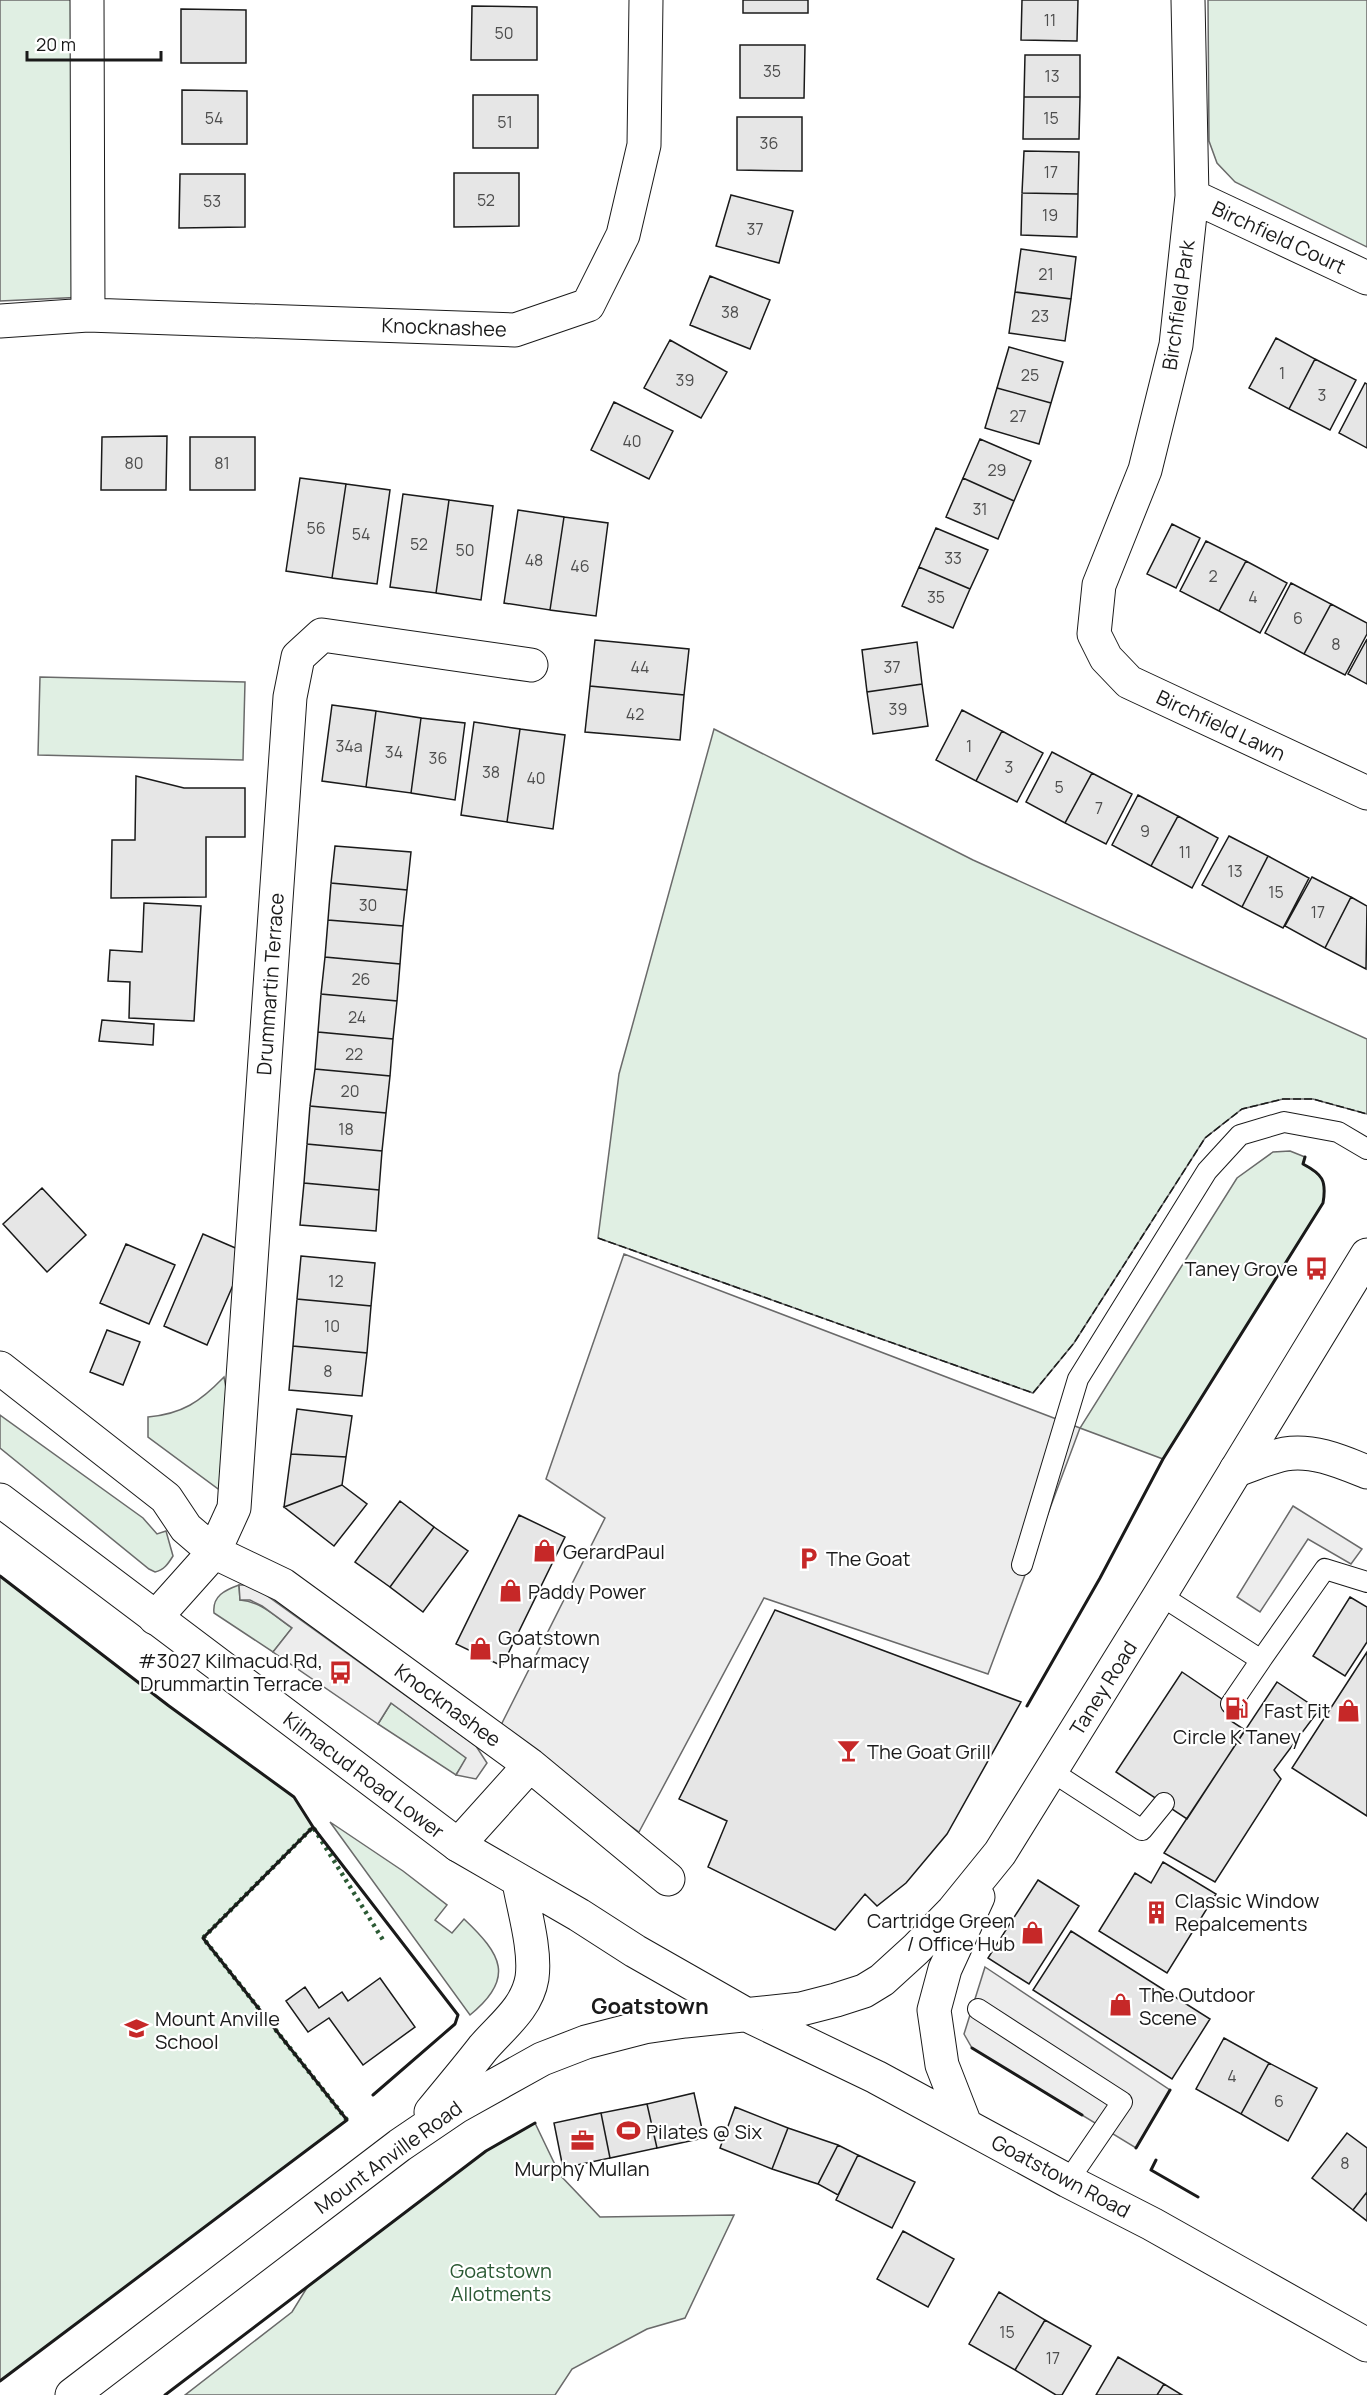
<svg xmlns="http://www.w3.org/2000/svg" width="1367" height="2395" font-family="Manrope,sans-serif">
<rect width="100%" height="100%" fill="#fff"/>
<path fill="#e0efe3" stroke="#6a6a6a" stroke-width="1.5" d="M 0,0 L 75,0 L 85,297 L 0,301 Z
M 1208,0 L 1367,0 L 1367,247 L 1235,182 L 1217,163 L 1209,141 Z
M 40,677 L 245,682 L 243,760 L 38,755 Z
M 714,729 L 973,860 L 1367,1039 L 1367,1114 L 1313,1099 L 1283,1099 L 1242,1109 L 1205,1138 L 1074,1343 L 1033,1393 L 598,1238 L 619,1074 Z
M 1290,1151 L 1305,1157 L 1303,1164 C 1322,1175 1327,1180 1323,1203 L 1163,1459 L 1080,1428 L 1237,1178 L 1273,1152 Z
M 224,1377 L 229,1404 L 225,1494 L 148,1437 L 148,1417 C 182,1414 200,1402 224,1377 Z
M 0,1415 L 143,1518 L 157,1534 L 166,1531 L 173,1556 C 168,1564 164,1570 155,1572 L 149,1569 L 0,1448 Z
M 0,1576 L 169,1706 L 294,1797 L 313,1827 L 203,1938 L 347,2120 L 0,2381 Z
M 239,1585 L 240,1600 C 260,1601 276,1617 292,1628 L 273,1652 L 214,1613 C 212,1596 225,1590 239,1585 Z
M 391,1703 L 467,1758 L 456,1775 L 378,1724 Z
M 330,1822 L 403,1871 L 447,1905 L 435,1920 L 452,1933 L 464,1919 C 501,1954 516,1978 470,2015 Z
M 535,2123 L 560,2175 L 600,2217 L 734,2215 L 685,2318 L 647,2329 L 572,2369 L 555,2395 L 185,2395 L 292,2312 L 308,2286 L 486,2151 Z"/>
<path fill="#ededed" stroke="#6a6a6a" stroke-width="1.5" d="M 624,1254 L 1080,1428 L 988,1674 L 764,1598 L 639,1832 L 498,1731 L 605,1518 L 546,1479 Z
M 1293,1506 L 1362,1549 L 1351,1564 L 1308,1539 L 1260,1612 L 1237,1597 Z
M 239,1585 L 252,1585 L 476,1746 L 487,1763 L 476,1779 L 456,1775 L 466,1758 L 391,1703 L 378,1724 L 273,1652 L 292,1628 L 262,1606 L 250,1600 L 240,1600 Z
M 985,1967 L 1170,2090 L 1136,2148 L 972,2048 L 964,2034 Z"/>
<path fill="#e6e6e6" stroke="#1a1a1a" stroke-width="1.5" d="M 743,0 L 808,0 L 808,13 L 743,13 Z
M 1022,0 L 1078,0 L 1077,41 L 1021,40 Z
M 472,6 L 537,7 L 537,60 L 471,60 Z
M 181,9 L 246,10 L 246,63 L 181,63 Z
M 740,45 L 805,45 L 804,98 L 740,98 Z
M 1025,55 L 1080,55 L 1080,97 L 1024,97 Z
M 182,90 L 247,91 L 247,144 L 182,144 Z
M 473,95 L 538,95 L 538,148 L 473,148 Z
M 1024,97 L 1080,97 L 1079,139 L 1023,139 Z
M 737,117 L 802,117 L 802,171 L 737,170 Z
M 1024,151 L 1079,152 L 1078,194 L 1022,193 Z
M 454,173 L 519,173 L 519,226 L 454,227 Z
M 180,174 L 245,174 L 245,227 L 179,228 Z
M 1022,193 L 1078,194 L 1077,237 L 1021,235 Z
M 731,195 L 793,211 L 779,263 L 716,246 Z
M 1021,249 L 1076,257 L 1071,299 L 1015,292 Z
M 710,276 L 770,300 L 750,349 L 690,325 Z
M 1015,292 L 1071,299 L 1065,341 L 1009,333 Z
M 1276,338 L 1315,359 L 1289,409 L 1249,388 Z
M 670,340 L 727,372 L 701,418 L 644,388 Z
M 1009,347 L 1063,362 L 1051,403 L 997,388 Z
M 1315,359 L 1356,380 L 1330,430 L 1289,409 Z
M 1365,383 L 1367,384 L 1367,448 L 1339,433 Z
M 997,388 L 1051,403 L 1039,444 L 985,428 Z
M 614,402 L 673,431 L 649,479 L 591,450 Z
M 167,436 L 166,490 L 101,490 L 102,437 Z
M 190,437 L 255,437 L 255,490 L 190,490 Z
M 980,439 L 1031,461 L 1014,501 L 963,478 Z
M 300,478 L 346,484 L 332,578 L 286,571 Z
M 963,478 L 1014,501 L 998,539 L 946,517 Z
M 346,484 L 390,490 L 377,584 L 332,578 Z
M 403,494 L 449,500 L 436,593 L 390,587 Z
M 449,500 L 493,506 L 481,600 L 436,593 Z
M 518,510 L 564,517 L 550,610 L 504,603 Z
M 564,517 L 608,523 L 596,616 L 550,610 Z
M 1172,524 L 1200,538 L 1176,588 L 1147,574 Z
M 936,528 L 988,550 L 970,589 L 919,567 Z
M 1206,541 L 1246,561 L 1219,611 L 1180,591 Z
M 1246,561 L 1287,583 L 1260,633 L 1219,611 Z
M 919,567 L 970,589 L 953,628 L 902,606 Z
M 1291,583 L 1331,604 L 1304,654 L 1265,633 Z
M 1331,604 L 1367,623 L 1367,634 L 1345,675 L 1304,654 Z
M 1367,639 L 1367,684 L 1348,674 Z
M 595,640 L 689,649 L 684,695 L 590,686 Z
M 917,642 L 922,684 L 867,692 L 862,650 Z
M 922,684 L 928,726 L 873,734 L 867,692 Z
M 590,686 L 684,695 L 680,740 L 585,732 Z
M 332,705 L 376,711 L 366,787 L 322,781 Z
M 962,710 L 1002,731 L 976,781 L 936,760 Z
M 376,711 L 421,718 L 411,793 L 366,787 Z
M 421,718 L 465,723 L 455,800 L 411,793 Z
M 474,722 L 520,729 L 507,822 L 461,815 Z
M 520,729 L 565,735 L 553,829 L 507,822 Z
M 1002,731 L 1043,753 L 1017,802 L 976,781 Z
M 1052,752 L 1092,773 L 1065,823 L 1026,802 Z
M 1092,773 L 1132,794 L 1106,844 L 1065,823 Z
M 136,776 L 184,788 L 245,788 L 245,837 L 206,837 L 206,897 L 111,898 L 112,840 L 135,840 Z
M 1138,795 L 1178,816 L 1151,866 L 1112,845 Z
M 1178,816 L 1218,838 L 1192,888 L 1151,866 Z
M 1229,836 L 1268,856 L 1242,907 L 1202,885 Z
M 335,846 L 411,852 L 407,890 L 331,883 Z
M 1268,856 L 1309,878 L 1283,928 L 1242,907 Z
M 1312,877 L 1351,897 L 1325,948 L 1285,926 Z
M 331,883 L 407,890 L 403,926 L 328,920 Z
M 1351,897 L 1367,906 L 1366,969 L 1325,948 Z
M 144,903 L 201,906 L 194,1021 L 129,1018 L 130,982 L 108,981 L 110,950 L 142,952 Z
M 328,920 L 403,926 L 400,964 L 325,957 Z
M 325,957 L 400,964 L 397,1001 L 321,994 Z
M 321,994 L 397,1001 L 393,1039 L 318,1032 Z
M 102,1020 L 154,1024 L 153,1045 L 99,1041 Z
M 318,1032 L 393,1039 L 390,1076 L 315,1069 Z
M 315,1069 L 390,1076 L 386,1113 L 310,1106 Z
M 310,1106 L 386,1113 L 382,1151 L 307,1144 Z
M 307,1144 L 382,1151 L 379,1190 L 304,1183 Z
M 304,1183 L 379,1190 L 376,1231 L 300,1225 Z
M 42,1188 L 86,1235 L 47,1272 L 3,1224 Z
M 203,1234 L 247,1253 L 207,1345 L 164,1326 Z
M 126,1244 L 175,1265 L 149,1324 L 100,1303 Z
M 301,1256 L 375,1263 L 371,1306 L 297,1299 Z
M 297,1299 L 371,1306 L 367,1353 L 293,1346 Z
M 107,1330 L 140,1342 L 123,1385 L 90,1372 Z
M 293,1346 L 367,1353 L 362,1396 L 289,1390 Z
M 297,1409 L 352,1416 L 346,1457 L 291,1454 Z
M 291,1454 L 346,1457 L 342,1485 L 284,1507 Z
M 342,1485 L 367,1504 L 334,1546 L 284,1507 Z
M 400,1501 L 434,1527 L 390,1587 L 355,1562 Z
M 519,1515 L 565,1537 L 502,1666 L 456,1644 Z
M 434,1527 L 468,1551 L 423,1612 L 390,1587 Z
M 1350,1597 L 1367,1607 L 1367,1642 L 1345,1676 L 1313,1656 Z
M 775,1610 L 1021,1702 L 947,1834 L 906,1883 L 877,1906 L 865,1894 L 835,1930 L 708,1867 L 727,1821 L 679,1799 Z
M 1367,1652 L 1367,1816 L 1292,1768 Z
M 1182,1672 L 1235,1708 L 1228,1719 L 1245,1730 L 1187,1819 L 1116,1772 Z
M 1277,1682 L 1319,1710 L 1274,1770 L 1281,1779 L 1215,1882 L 1164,1853 Z
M 1163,1862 L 1216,1894 L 1167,1973 L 1099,1931 L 1135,1873 L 1151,1883 Z
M 1038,1880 L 1079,1906 L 1029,1984 L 988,1958 Z
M 1071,1931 L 1210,2019 L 1172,2079 L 1033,1990 Z
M 380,1978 L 415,2027 L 363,2065 L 329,2018 L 308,2032 L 286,2001 L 305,1987 L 319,2008 L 342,1992 L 348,2001 Z
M 1224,2038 L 1269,2063 L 1241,2114 L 1196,2089 Z
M 1269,2063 L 1317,2088 L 1288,2141 L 1241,2114 Z
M 694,2093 L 704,2138 L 657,2148 L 647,2104 Z
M 647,2104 L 657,2148 L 610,2158 L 601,2113 Z
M 735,2107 L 788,2128 L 772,2169 L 720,2148 Z
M 601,2113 L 610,2158 L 563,2168 L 554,2123 Z
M 788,2128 L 838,2145 L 818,2184 L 772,2169 Z
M 1347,2133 L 1367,2148 L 1367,2192 L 1353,2210 L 1312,2178 Z
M 838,2145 L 858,2155 L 838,2195 L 818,2184 Z
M 858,2155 L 915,2182 L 892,2228 L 836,2200 Z
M 1367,2192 L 1367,2221 L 1353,2210 Z
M 903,2231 L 954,2259 L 928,2307 L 877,2279 Z
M 999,2292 L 1045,2320 L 1015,2370 L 969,2344 Z
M 1045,2320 L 1091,2346 L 1062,2395 L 1056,2395 L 1015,2370 Z
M 1118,2357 L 1164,2384 L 1157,2395 L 1096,2395 Z
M 1164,2384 L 1182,2395 L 1157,2395 Z"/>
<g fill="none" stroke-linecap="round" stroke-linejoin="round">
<defs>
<path id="lane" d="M 1022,1565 L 1078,1379 L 1207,1171 L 1240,1135 L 1284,1122 L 1338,1132 L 1367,1149
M 1160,1595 L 1261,1660 L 1325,1569 L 1367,1582
M 1231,1704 L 1261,1660
M 1051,1771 L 1142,1830 L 1164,1803
M 978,2009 L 1122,2102 L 1068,2181"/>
<path id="street" d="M 87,0 L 88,315
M 1188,0 L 1192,196 L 1176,345 L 1145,470 L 1099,585 L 1094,634 L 1106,658 L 1129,682 L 1367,793
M 1192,196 L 1367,278
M 0,321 L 88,315 L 515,330 L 588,305 L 623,235 L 644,145 L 646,0
M 0,1368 L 166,1498 L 186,1528 L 214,1552 L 283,1585 L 530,1765 L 668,1879
M 1236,1470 C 1252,1465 1269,1457 1285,1454 C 1313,1449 1342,1462 1367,1472
M 155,1618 L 214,1552 L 234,1508 L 290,697 L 298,657 L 322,635 L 531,665
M 458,1845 L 530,1765"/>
<path id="secondary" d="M 0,1500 L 458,1845 L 579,1915 L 635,1951 L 749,2016 L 876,2077 L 1068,2181 L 1152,2224 L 1367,2345
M 431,2112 C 448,2091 466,2070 483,2048 C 502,2026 527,2008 532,1978 C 536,1950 524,1910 519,1882
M 965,2124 L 942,2065 L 934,2010 L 945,1969 L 978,1897
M 72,2395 L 400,2145 L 456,2107 L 542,2059 L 586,2042 L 644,2027 L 685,2021 L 801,2009 L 836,2000 L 864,1991 L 882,1980 L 916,1949 L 953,1911 L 1000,1853 L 1160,1595 L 1367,1255"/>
</defs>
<use href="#lane" stroke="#1a1a1a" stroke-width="22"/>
<use href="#street" stroke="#1a1a1a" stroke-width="35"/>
<use href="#secondary" stroke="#1a1a1a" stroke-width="35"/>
<use href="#lane" stroke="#fff" stroke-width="20"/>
<use href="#street" stroke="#fff" stroke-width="33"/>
<use href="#secondary" stroke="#fff" stroke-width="33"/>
<path stroke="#2b5a34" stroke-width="4.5" stroke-dasharray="3 4.5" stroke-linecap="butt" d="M 347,2120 L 203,1938 L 313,1827 L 383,1940"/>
<path stroke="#1a1a1a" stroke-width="1.5" stroke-dasharray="8 3" stroke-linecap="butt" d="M 598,1238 L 1033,1393 L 1074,1343 L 1205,1138 L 1242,1109 L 1283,1099 L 1313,1099 L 1367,1114"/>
<path stroke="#1a1a1a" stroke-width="3" d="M 0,1576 L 169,1706 L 294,1797 L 313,1827 L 203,1938 L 347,2120 L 0,2381
M 1027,1706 L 1100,1578 L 1163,1459 L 1323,1203 C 1327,1180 1322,1174 1303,1164 L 1305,1157
M 313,1827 L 458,2015 L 455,2024 L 373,2095
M 972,2048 L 1082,2115
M 1136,2148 L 1170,2090
M 1156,2160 L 1151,2170 L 1198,2197
M 165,2395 L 486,2151 L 535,2123"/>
</g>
<defs>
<symbol id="bus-bare" viewBox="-9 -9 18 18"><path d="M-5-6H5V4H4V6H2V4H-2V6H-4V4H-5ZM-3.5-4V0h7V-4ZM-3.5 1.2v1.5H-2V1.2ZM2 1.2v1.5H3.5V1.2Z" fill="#c62828" stroke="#fff" stroke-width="2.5" paint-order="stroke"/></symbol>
<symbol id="shop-bare" viewBox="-9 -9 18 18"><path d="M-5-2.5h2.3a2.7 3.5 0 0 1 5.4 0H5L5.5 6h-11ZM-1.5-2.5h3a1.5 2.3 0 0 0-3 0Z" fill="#c62828" stroke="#fff" stroke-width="2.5" paint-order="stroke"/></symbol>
<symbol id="parking-bare" viewBox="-9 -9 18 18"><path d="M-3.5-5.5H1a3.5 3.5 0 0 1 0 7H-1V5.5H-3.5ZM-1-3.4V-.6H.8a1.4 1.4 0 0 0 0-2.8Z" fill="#c62828" stroke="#fff" stroke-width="2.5" paint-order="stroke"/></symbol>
<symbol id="fuel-bare" viewBox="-9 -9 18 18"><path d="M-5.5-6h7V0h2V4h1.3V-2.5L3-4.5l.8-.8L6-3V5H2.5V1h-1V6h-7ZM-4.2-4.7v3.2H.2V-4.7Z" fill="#c62828" stroke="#fff" stroke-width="2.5" paint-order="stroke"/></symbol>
<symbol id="bar-bare" viewBox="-9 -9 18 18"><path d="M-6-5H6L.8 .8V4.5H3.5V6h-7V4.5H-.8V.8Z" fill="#c62828" stroke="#fff" stroke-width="2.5" paint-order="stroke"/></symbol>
<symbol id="building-bare" viewBox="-9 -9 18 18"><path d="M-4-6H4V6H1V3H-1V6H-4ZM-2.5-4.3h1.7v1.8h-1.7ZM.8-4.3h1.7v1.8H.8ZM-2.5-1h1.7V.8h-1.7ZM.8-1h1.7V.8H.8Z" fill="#c62828" stroke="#fff" stroke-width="2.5" paint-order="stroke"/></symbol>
<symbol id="school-bare" viewBox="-9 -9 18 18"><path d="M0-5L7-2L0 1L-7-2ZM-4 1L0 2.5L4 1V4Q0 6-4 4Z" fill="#c62828" stroke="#fff" stroke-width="2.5" paint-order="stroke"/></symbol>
<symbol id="stadium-bare" viewBox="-9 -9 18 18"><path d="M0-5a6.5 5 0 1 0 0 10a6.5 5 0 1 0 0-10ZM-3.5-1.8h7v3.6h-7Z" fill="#c62828" stroke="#fff" stroke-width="2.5" paint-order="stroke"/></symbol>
<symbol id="office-bare" viewBox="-9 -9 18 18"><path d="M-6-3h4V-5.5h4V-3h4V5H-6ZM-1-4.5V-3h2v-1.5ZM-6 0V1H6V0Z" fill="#c62828" stroke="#fff" stroke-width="2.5" paint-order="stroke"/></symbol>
</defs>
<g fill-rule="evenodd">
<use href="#bus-bare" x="1300" y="1252" width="33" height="33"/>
<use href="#shop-bare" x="528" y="1534" width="33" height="33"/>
<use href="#parking-bare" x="792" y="1542" width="33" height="33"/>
<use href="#shop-bare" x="494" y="1574" width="33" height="33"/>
<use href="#shop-bare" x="464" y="1632" width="33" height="33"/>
<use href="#bus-bare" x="324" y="1656" width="33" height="33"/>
<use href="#fuel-bare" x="1220" y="1692" width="33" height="33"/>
<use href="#shop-bare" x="1332" y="1694" width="33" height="33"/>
<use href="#bar-bare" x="832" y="1734" width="33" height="33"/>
<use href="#building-bare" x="1140" y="1896" width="33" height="33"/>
<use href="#shop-bare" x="1016" y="1916" width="33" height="33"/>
<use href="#shop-bare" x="1104" y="1988" width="33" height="33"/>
<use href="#school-bare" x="120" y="2012" width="33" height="33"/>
<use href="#stadium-bare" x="612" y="2114" width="33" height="33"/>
<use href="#office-bare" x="566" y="2124" width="33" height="33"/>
</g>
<g text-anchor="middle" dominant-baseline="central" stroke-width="4.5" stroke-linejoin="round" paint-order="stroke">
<g font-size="16" fill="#4d4d4d">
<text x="1050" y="20">11</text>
<text x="504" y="33">50</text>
<text x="772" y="71">35</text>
<text x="1052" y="76">13</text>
<text x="214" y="118">54</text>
<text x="1051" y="118">15</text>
<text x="505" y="122">51</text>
<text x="769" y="143">36</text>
<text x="1051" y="172">17</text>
<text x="486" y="200">52</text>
<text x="212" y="201">53</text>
<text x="1050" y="215">19</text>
<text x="755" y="229">37</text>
<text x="1046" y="274">21</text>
<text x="730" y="312">38</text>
<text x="1040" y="316">23</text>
<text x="1282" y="373">1</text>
<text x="1030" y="375">25</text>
<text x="685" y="380">39</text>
<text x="1322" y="395">3</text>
<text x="1018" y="416">27</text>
<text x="632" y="441">40</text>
<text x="134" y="463">80</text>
<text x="222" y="463">81</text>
<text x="997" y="470">29</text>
<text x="980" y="509">31</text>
<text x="316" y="528">56</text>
<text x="361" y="534">54</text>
<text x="419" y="544">52</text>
<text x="465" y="550">50</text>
<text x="953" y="558">33</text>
<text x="534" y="560">48</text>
<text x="580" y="566">46</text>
<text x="1213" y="576">2</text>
<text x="936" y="597">35</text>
<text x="1253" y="597">4</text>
<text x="1298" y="618">6</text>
<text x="1336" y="644">8</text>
<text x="640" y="667">44</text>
<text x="892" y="667">37</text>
<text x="898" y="709">39</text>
<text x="635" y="714">42</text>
<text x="349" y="746">34a</text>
<text x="969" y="746">1</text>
<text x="394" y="752">34</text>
<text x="438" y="758">36</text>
<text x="1009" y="767">3</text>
<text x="491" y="772">38</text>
<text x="536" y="778">40</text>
<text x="1059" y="787">5</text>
<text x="1099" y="808">7</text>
<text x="1145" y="831">9</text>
<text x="1185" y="852">11</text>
<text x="1235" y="871">13</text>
<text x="1276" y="892">15</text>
<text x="368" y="905">30</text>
<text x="1318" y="912">17</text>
<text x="361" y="979">26</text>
<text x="357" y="1017">24</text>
<text x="354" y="1054">22</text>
<text x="350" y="1091">20</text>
<text x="346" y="1129">18</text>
<text x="336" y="1281">12</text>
<text x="332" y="1326">10</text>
<text x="328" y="1371">8</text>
<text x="1232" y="2076">4</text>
<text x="1279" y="2101">6</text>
<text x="1345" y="2163">8</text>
<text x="1007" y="2332">15</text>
<text x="1053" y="2358">17</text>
</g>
<g font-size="20" fill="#1a1a1a" stroke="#fff">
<text transform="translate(1279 237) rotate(25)">Birchfield Court</text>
<text transform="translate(1178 305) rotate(-82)">Birchfield Park</text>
<text transform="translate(444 327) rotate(2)">Knocknashee</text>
<text transform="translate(1221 725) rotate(25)">Birchfield Lawn</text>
<text transform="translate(270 984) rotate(-86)">Drummartin Terrace</text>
<text transform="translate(1103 1688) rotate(-58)">Taney Road</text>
<text transform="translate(448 1705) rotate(36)">Knocknashee</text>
<text transform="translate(364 1775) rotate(37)">Kilmacud Road Lower</text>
<text transform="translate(388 2157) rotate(-36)">Mount Anville Road</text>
<text transform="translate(1061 2176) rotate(28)">Goatstown Road</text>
</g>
<g font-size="20" fill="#1a1a1a" stroke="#fff" text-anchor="start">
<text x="1298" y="1268" text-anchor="end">Taney Grove</text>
<text x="563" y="1551">GerardPaul</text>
<text x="826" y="1558">The Goat</text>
<text x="528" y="1591">Paddy Power</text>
<text x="498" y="1637">Goatstown<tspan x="498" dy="23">Pharmacy</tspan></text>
<text x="323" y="1660" text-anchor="end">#3027 Kilmacud Rd,<tspan x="323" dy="23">Drummartin Terrace</tspan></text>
<text x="1330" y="1710" text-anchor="end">Fast Fit</text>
<text x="1237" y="1736" text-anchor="middle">Circle K Taney</text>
<text x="867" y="1751">The Goat Grill</text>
<text x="1175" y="1900">Classic Window<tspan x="1175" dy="23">Repalcements</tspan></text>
<text x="1015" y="1920" text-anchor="end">Cartridge Green<tspan x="1015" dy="23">/ Office Hub</tspan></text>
<text x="1139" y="1994">The Outdoor<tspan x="1139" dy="23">Scene</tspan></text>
<text x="155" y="2018">Mount Anville<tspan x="155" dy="23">School</tspan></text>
<text x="646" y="2131">Pilates @ Six</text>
<text x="582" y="2168" text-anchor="middle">Murphy Mullan</text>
</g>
<g font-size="20" fill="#2b5a34" stroke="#fff">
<text x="501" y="2270">Goatstown<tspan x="501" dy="23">Allotments</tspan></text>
</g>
<g font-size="22" font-weight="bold" fill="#1a1a1a" stroke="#fff">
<text x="650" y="2006">Goatstown</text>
</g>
</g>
<path d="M27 51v9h134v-9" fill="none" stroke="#1a1a1a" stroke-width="3"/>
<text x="36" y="51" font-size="18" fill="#1a1a1a" stroke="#ffffff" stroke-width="4.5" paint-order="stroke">20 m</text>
</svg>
